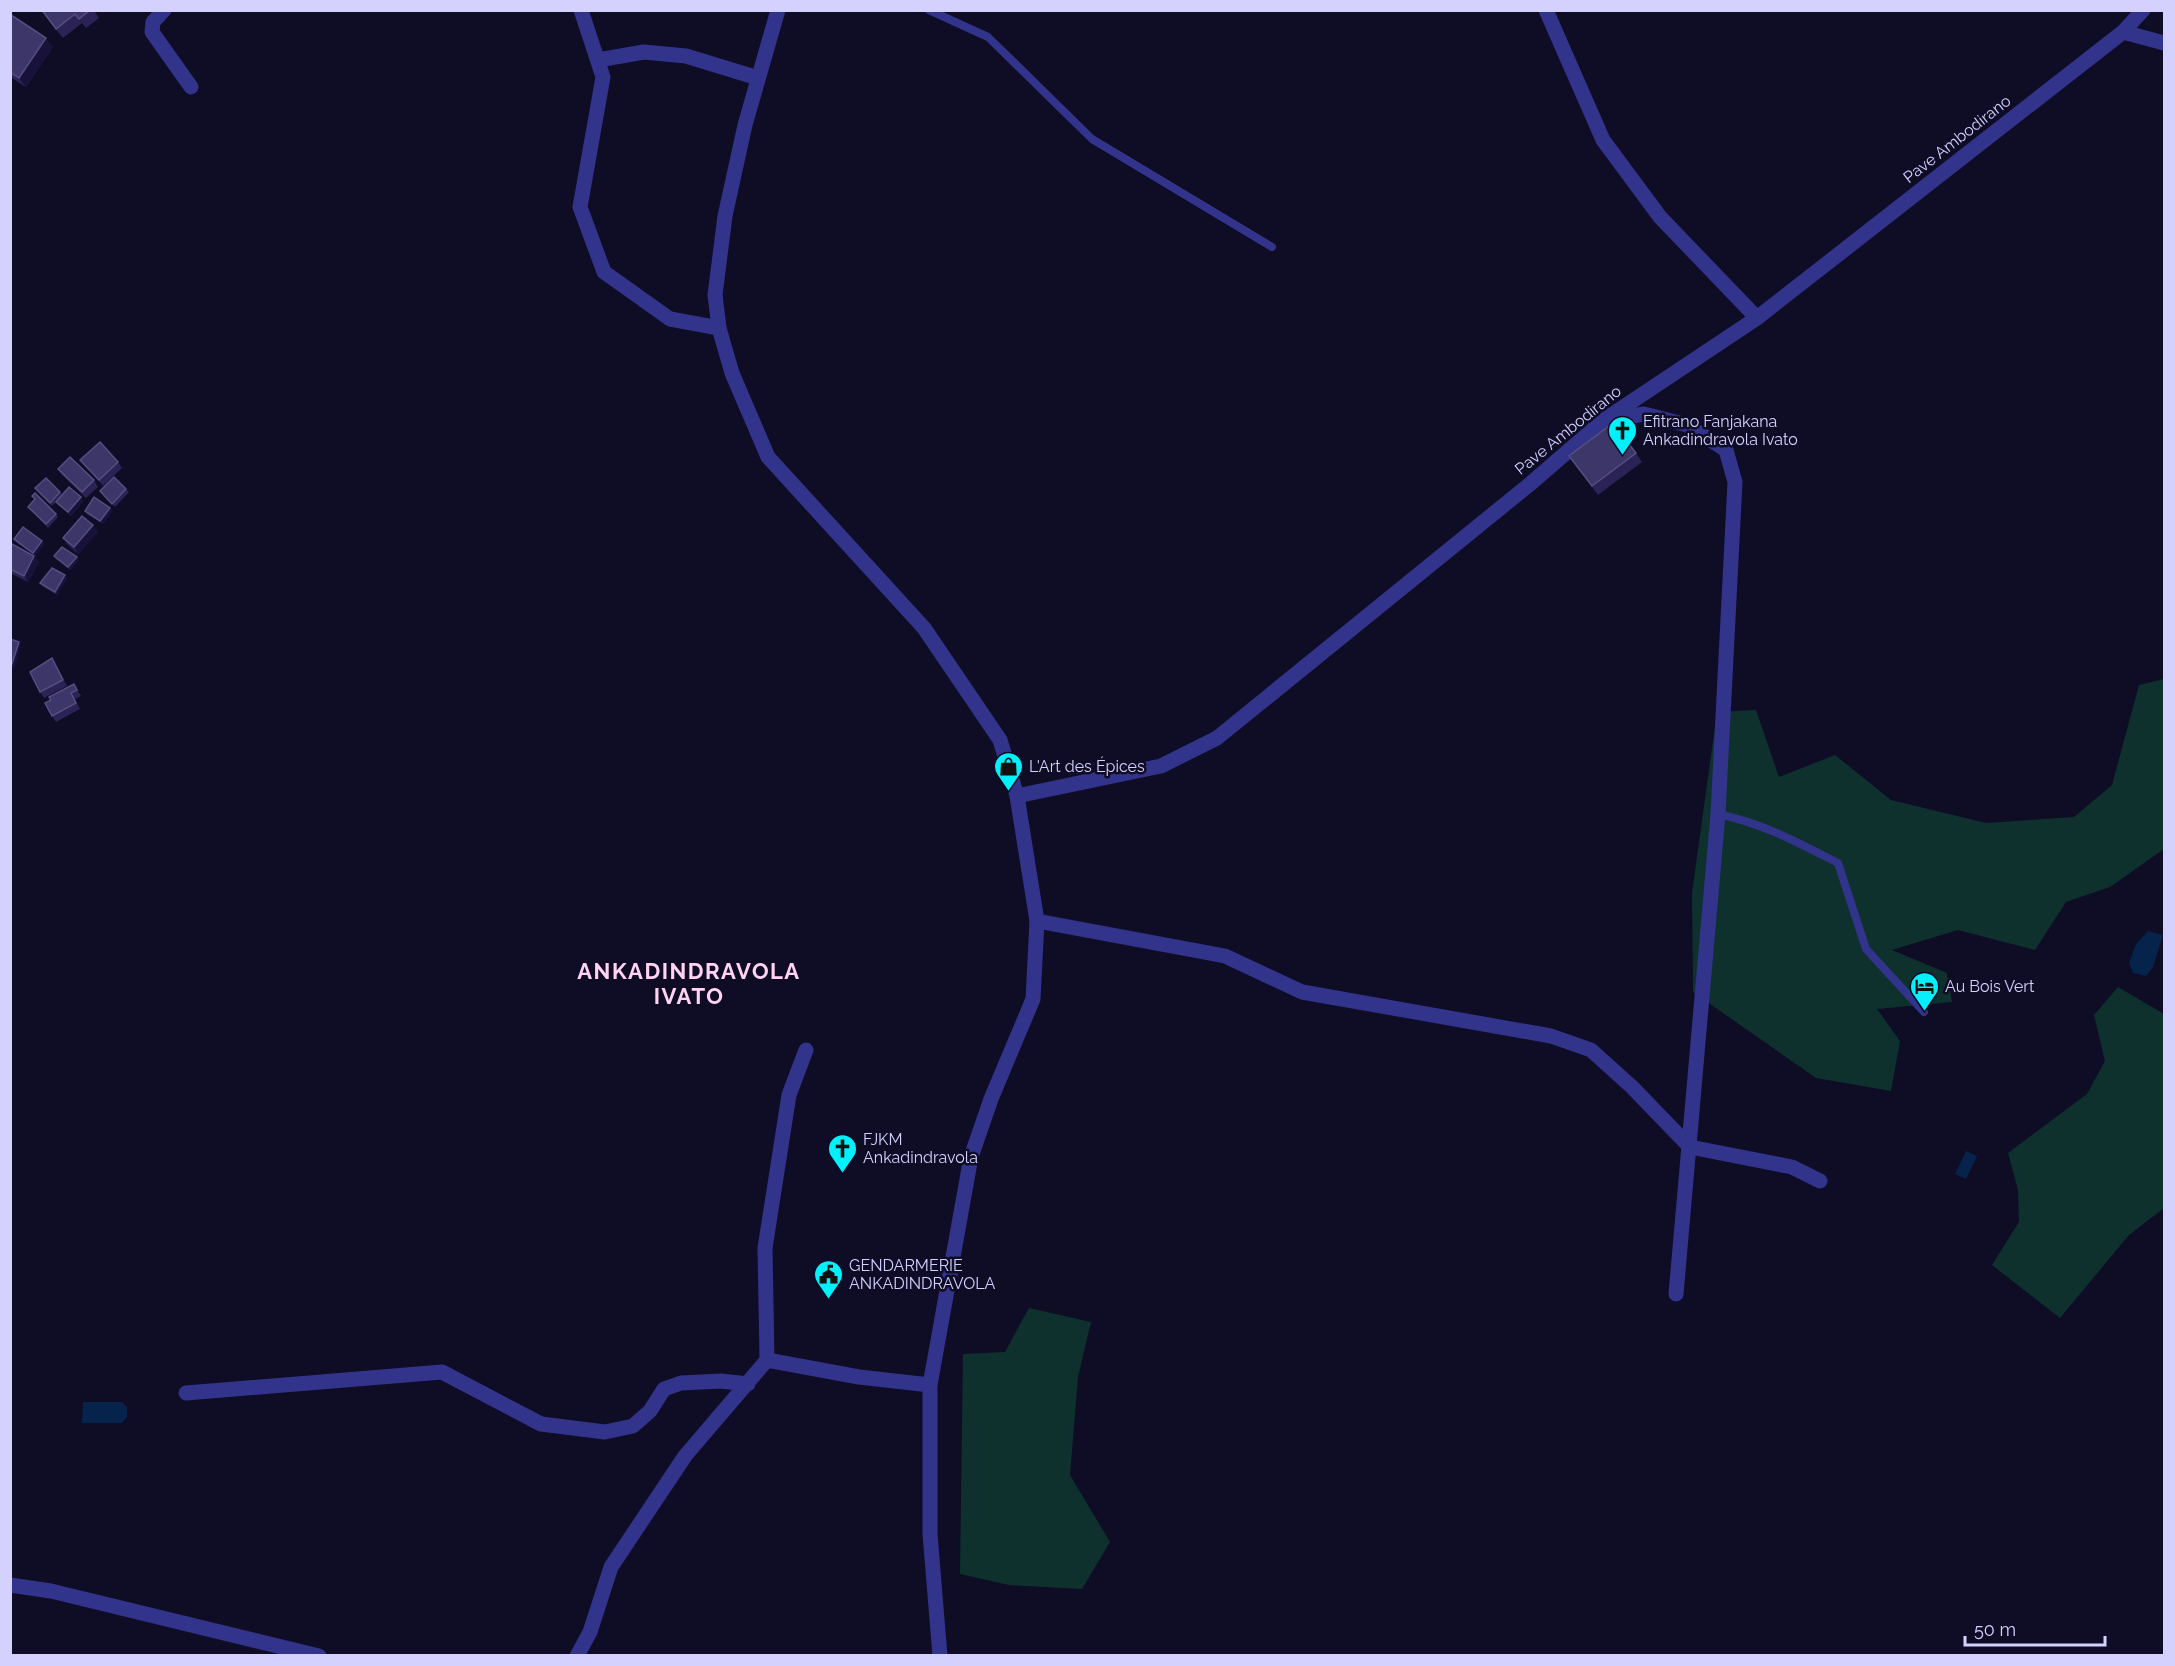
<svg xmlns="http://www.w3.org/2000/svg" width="2175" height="1666" font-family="Raleway,sans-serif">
<rect width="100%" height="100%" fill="#0f0c26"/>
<path fill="#0e312e" d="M 2164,679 L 2164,849 L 2110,887 L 2066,902 L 2035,950 L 1958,930 L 1892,950 L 1947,973 L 1952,1002 L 1877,1009 L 1900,1041 L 1891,1091 L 1816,1078 L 1693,992 L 1692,893 L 1717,712 L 1756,710 L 1779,777 L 1835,755 L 1891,800 L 1986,823 L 2074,817 L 2112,785 L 2139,685 Z
M 2118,987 L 2164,1014 L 2164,1208 L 2129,1235 L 2060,1318 L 1992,1265 L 2019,1222 L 2018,1190 L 2008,1153 L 2087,1094 L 2105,1061 L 2094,1015 Z
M 1029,1308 L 1091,1322 L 1078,1377 L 1070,1475 L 1110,1542 L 1082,1589 L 1009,1585 L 960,1574 L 963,1354 L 1005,1352 Z"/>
<path fill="#06234b" d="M 2148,931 L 2163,935 L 2153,967 L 2146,976 L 2133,973 L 2129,963 L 2136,944 Z
M 1966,1151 L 1977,1156 L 1966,1179 L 1955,1174 Z
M 83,1402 L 122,1402 L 127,1407 L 127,1417 L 122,1423 L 82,1423 Z"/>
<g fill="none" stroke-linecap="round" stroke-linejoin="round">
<path stroke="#32338a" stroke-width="8" d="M 929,10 L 988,37 L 1092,139 L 1272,247
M 1718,814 C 1762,823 1799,843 1838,863 L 1866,949 L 1924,1012"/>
<path stroke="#32338a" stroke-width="15" d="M 164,10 L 153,22 L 152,32 L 191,87
M 581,10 L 603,77 L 580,207 L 604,272 L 670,319 L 719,328
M 1546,10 L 1603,140 L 1660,217 L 1757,318
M 2123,32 L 2164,43
M 598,60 L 644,52 L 686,56 L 758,78
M 1610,420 L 1644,414 L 1687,425 L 1726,450 L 1735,482 L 1718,814 L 1676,1294
M 1017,796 L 1161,766 L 1217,738 L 1530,484 L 1604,420 L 1757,318 L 2123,32 L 2143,10
M 1037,921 L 1225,956 L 1302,992 L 1551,1036 L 1591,1050 L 1632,1087 L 1690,1147 L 1792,1167 L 1820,1181
M 767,1360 L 765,1248 L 789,1095 L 806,1050
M 186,1393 L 442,1372 L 541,1424 L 605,1432 L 633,1426 L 650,1411 L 664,1389 L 681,1383 L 721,1381 L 748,1384
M 10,1585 L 51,1591 L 319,1656
M 577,1656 L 590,1632 L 611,1567 L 685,1456 L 767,1360 L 859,1377 L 930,1385"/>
<path stroke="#32338a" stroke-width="15" d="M 778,10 L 745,125 L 725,216 L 715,295 L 719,328 L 732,373 L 768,457 L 924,628 L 1000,740 L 1017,796 L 1037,921 L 1033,999 L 991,1099 L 971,1157 L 930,1385 L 930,1534 L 940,1656"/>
</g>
<path fill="#2b2356" d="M 40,10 L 97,10 L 95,12 L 99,18 L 86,28 L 82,23 L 63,38 Z
M 10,16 L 53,47 L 26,87 L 10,77 Z
M 1636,453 L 1642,462 L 1598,495 L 1569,456 Z
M 80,460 L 118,462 L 122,468 L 103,486 L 85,466 Z
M 58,469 L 94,480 L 98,487 L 86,498 L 62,475 Z
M 35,488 L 60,492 L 62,495 L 81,497 L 83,501 L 71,516 L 58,505 L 56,502 L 57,501 L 52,506 Z
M 126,489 L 129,492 L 115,507 L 100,491 Z
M 32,496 L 56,514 L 58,517 L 48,528 L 28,507 L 35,500 Z
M 85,511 L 112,511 L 103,524 L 87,514 Z
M 98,532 L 78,554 L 67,544 L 63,538 Z
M 14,539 L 44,544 L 35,556 L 16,542 Z
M 10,543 L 39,562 L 28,582 L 10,573 Z
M 54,556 L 79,560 L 70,570 L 56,559 Z
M 67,578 L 57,595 L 42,586 L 40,583 Z
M 56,664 L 67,686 L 44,698 L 40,692 Z
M 74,684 L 81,696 L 75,699 L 80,709 L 56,722 L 52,716 L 51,700 Z"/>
<path fill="#18123b" d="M 46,38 L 53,47 L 26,87 L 19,78 Z
M 81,497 L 83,501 L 71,516 L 68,512 Z
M 110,508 L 112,511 L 103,524 L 100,521 Z
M 93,525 L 98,532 L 78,554 L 74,547 Z
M 42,541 L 44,544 L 35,556 L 33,553 Z
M 34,556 L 39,562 L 28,582 L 24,576 Z
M 77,557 L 79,560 L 70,570 L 68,567 Z
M 65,575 L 67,578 L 57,595 L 55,592 Z
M 19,642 L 21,645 L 14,670 L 11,667 Z
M 52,658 L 56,664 L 67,686 L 63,680 Z"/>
<path fill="#3d3668" stroke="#554e80" stroke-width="1.5" d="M 42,10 L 90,10 L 79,19 L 75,14 L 56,29 Z
M 11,15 L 46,38 L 19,78 L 10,72 L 10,16 Z
M 1613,423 L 1636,453 L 1592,486 L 1569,456 Z
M 100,442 L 118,462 L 99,480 L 80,460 Z
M 70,457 L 94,480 L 82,492 L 58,469 Z
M 114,477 L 126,489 L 112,504 L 100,491 Z
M 46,478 L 60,492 L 50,503 L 35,488 Z
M 69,487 L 81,497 L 68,512 L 56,502 Z
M 35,493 L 56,514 L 46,524 L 28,507 L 35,499 L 32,496 Z
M 94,497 L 110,508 L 100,521 L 85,511 Z
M 82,516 L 93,525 L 74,547 L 63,538 Z
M 23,527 L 42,541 L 33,553 L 14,539 Z
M 10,543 L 34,556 L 24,576 L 10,569 Z
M 62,547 L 77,557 L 68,567 L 54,556 Z
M 52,568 L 65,575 L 55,592 L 40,583 Z
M 10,639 L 19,642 L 11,667 L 10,666 Z
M 52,658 L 63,680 L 40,692 L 30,672 Z
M 74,684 L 77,690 L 71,693 L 76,703 L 52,716 L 45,703 L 51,700 L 49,697 Z"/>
<defs>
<symbol id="church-pin" viewBox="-11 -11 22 30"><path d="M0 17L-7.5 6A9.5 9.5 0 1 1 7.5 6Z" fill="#00f0fc" stroke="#0f0c26"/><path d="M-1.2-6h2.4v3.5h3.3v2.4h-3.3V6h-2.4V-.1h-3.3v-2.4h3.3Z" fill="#111"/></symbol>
<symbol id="shop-pin" viewBox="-11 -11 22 30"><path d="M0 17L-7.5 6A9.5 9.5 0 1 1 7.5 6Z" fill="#00f0fc" stroke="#0f0c26"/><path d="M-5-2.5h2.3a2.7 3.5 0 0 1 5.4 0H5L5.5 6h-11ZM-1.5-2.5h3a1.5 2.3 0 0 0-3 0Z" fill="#111"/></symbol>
<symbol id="hotel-pin" viewBox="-11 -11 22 30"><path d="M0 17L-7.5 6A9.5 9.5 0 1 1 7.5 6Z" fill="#00f0fc" stroke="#0f0c26"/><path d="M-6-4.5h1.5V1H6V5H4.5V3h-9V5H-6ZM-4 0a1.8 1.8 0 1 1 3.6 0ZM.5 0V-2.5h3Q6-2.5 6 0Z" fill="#111"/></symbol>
<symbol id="civic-pin" viewBox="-11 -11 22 30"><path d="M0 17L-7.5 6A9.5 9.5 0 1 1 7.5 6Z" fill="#00f0fc" stroke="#0f0c26"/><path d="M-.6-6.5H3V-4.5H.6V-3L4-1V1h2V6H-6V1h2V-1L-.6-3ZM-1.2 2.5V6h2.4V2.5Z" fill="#111"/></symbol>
</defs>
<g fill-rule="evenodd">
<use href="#church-pin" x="1606" y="414" width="33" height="45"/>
<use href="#shop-pin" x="992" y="750" width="33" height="45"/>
<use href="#hotel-pin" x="1908" y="970" width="33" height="45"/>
<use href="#church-pin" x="826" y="1132" width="33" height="45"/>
<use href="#civic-pin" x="812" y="1258" width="33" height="45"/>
</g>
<g text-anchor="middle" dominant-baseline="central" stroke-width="5" stroke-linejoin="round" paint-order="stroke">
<g font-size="16" fill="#d4d1ff" stroke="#0f0c26">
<text transform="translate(1957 139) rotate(-38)">Pave Ambodirano</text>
<text transform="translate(1568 430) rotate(-39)">Pave Ambodirano</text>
</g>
<g font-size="16" fill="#d4d1ff" stroke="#0f0c26" text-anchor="start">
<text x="1643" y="421">Efitrano Fanjakana<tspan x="1643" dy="18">Ankadindravola Ivato</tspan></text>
<text x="1029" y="766">L'Art des Épices</text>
<text x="1945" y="986">Au Bois Vert</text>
<text x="863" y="1139">FJKM<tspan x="863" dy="18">Ankadindravola</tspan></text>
<text x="849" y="1265">GENDARMERIE<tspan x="849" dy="18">ANKADINDRAVOLA</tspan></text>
</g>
<g font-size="22" font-weight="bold" letter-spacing="1.5" fill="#ffd3f1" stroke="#0f0c26">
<text x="689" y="971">ANKADINDRAVOLA<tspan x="689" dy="25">IVATO</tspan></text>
</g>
</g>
<rect width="2175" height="1666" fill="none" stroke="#d4d1ff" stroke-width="24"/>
<path d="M1965 1636v9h140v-9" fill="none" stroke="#d4d1ff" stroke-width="3"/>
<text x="1974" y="1636" font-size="18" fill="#d4d1ff" stroke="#0f0c26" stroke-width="4.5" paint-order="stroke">50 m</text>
</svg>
